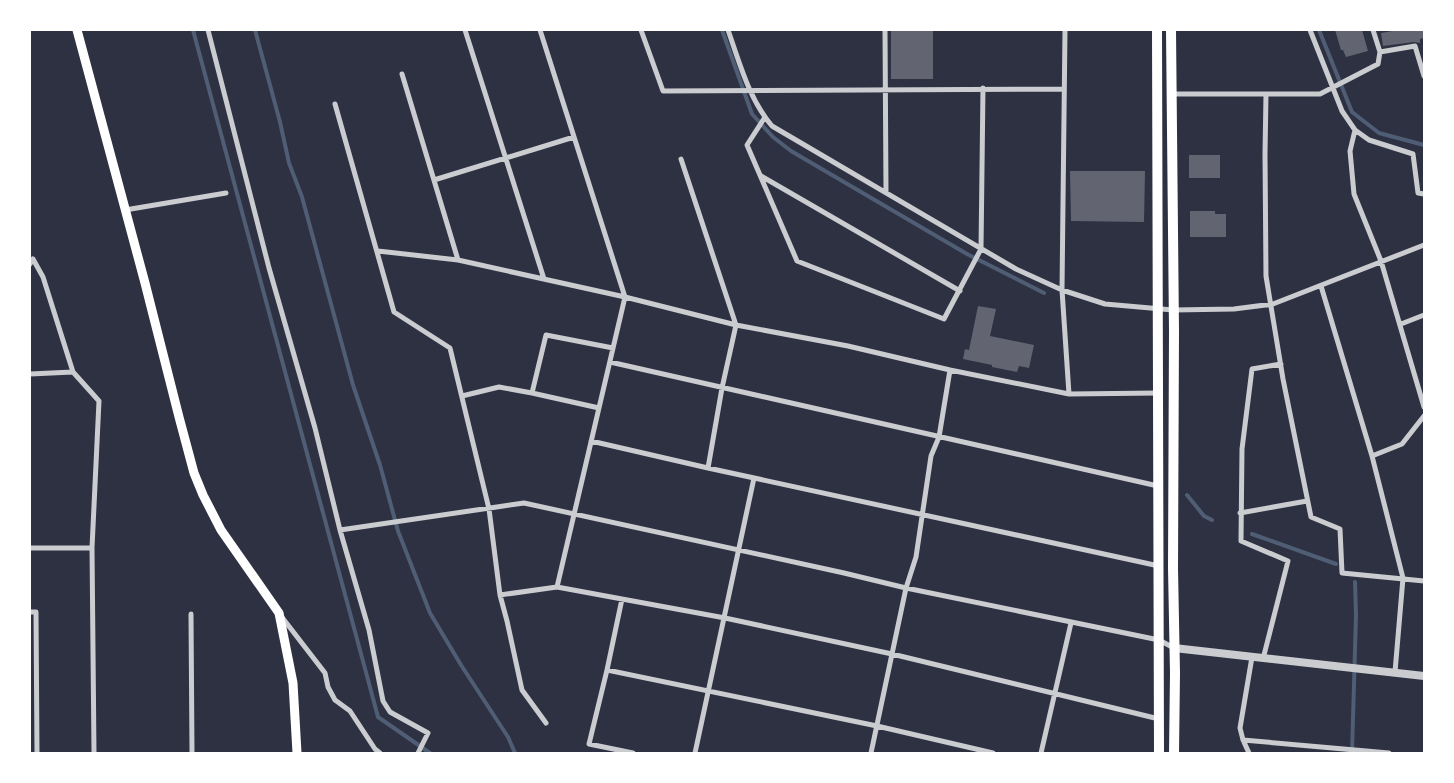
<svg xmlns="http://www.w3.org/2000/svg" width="1454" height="783" font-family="Inter,sans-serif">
<rect width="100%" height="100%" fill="#2d3142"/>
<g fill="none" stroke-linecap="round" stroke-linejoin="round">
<path stroke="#4f5d75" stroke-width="4" d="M 193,30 L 378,717 L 430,753
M 255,30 L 280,122 L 289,163 L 302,197 L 353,385 L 380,465 L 398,531 L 430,613 L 461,665 L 508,737 L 515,753
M 722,30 L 752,114 L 773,137 L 791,151 L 967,254 L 1044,293
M 1319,30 L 1352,112 L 1379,133 L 1424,145
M 1187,495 L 1204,516 L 1212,520
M 1252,534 L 1336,564
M 1352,753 L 1356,615 L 1355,582"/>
</g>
<path fill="#626471" d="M 891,30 L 933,30 L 933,79 L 891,79 Z
M 1335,30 L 1362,30 L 1368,51 L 1346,57 L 1343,50 L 1341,50 Z
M 1398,30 L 1424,30 L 1424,38 L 1420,39 L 1420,43 L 1414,42 L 1383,46 L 1381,33 Z
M 1189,155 L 1220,155 L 1220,178 L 1189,178 Z
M 1070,171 L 1145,171 L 1144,222 L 1071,221 Z
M 1190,211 L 1215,211 L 1215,214 L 1226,214 L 1226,237 L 1190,237 Z
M 978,306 L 996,309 L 990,336 L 1034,345 L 1029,368 L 1019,366 L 1017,372 L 992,367 L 992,365 L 963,359 L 965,349 L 969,350 Z"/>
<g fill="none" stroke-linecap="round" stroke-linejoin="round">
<path stroke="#caccd0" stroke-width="5" d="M 208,30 L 269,268 L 315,428 L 340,530 L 369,630 L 383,701 L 390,712 L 428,733 L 418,753
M 465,30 L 544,279
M 540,30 L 625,297 L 557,587
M 641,30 L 663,91 L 1064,89
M 728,30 C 740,64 749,99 772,126 L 1016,269 L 1062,290 L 1105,304 L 1173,310 L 1234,309 L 1273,304 L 1424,245
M 885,30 L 886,192
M 1065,30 L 1062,290 L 1069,394
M 1310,30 L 1342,111 L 1355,130 L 1369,140 L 1413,154 L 1418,193 L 1424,194
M 1373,30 L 1380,52
M 402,74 L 458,260
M 1172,94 L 1320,94 L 1378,64 L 1380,52 L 1415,46 L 1424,76
M 1266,94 L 1265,154 L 1266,276 L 1283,379 L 1311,517 L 1340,529 L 1342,573 L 1424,581
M 335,104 L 394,312 L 450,348 L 489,509 L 500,595 L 507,621 L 522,690 L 546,723
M 765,117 L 747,145 L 797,261 L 944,319 L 981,249 L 983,88
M 1355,130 L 1350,151 L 1354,194 L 1381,261 L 1424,407
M 681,159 L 736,325 L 722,388 L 708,468
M 761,176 L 960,291
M 434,180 L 574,137
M 125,210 L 226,193
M 378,251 L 458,260 L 625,297 L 736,325 L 848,346 L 950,370 L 1069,394 L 1158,393
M 30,264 L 33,259 L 43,277 L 73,372 L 99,401 L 92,548 L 94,753
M 1321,286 L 1372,456 L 1403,578 L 1395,672
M 1401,324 L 1424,315
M 610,362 L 1158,486
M 30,374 L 73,372
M 532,393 L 546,335 L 613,348
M 462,396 L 499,387 L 532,393 L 599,408
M 591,441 L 708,468 L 1159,566
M 1372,456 L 1402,444 L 1424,416
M 1240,513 L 1307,501
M 340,530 L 524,503 L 844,573 L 906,588 L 1159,640 L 1174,648
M 30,548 L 92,548
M 500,595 L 557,587 L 725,618 L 892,654 L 1159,719
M 622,599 L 607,670 L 589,744 L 633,753
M 30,612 L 36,612 L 37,753
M 191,614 L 192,753
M 281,616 L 325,673 L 328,687 L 335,700 L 350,711 L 375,749 L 380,753
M 1263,659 L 1288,561 L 1241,541 L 1242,449 L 1252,369 L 1281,364
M 607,670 L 877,726 L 993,753
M 1243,740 L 1389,753
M 695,753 L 754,478
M 871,753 L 906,588 L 916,557 L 931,456 L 939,437 L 950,370
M 1041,753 L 1071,623
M 1249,753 L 1243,740 L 1240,728 L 1252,657"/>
<path stroke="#caccd0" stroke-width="8" d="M 1174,648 L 1424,676"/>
<path stroke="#fff" stroke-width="9" d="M 77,30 L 145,283 L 179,417 L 194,473 L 203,495 L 221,530 L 279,613 L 293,683 L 297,753"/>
<path stroke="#fff" stroke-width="10" d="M 1157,30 L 1159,753
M 1171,30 L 1174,331 L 1173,568 L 1175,673 L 1174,753"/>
</g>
<rect width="1454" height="783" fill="none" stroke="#ffffff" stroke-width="62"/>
</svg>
